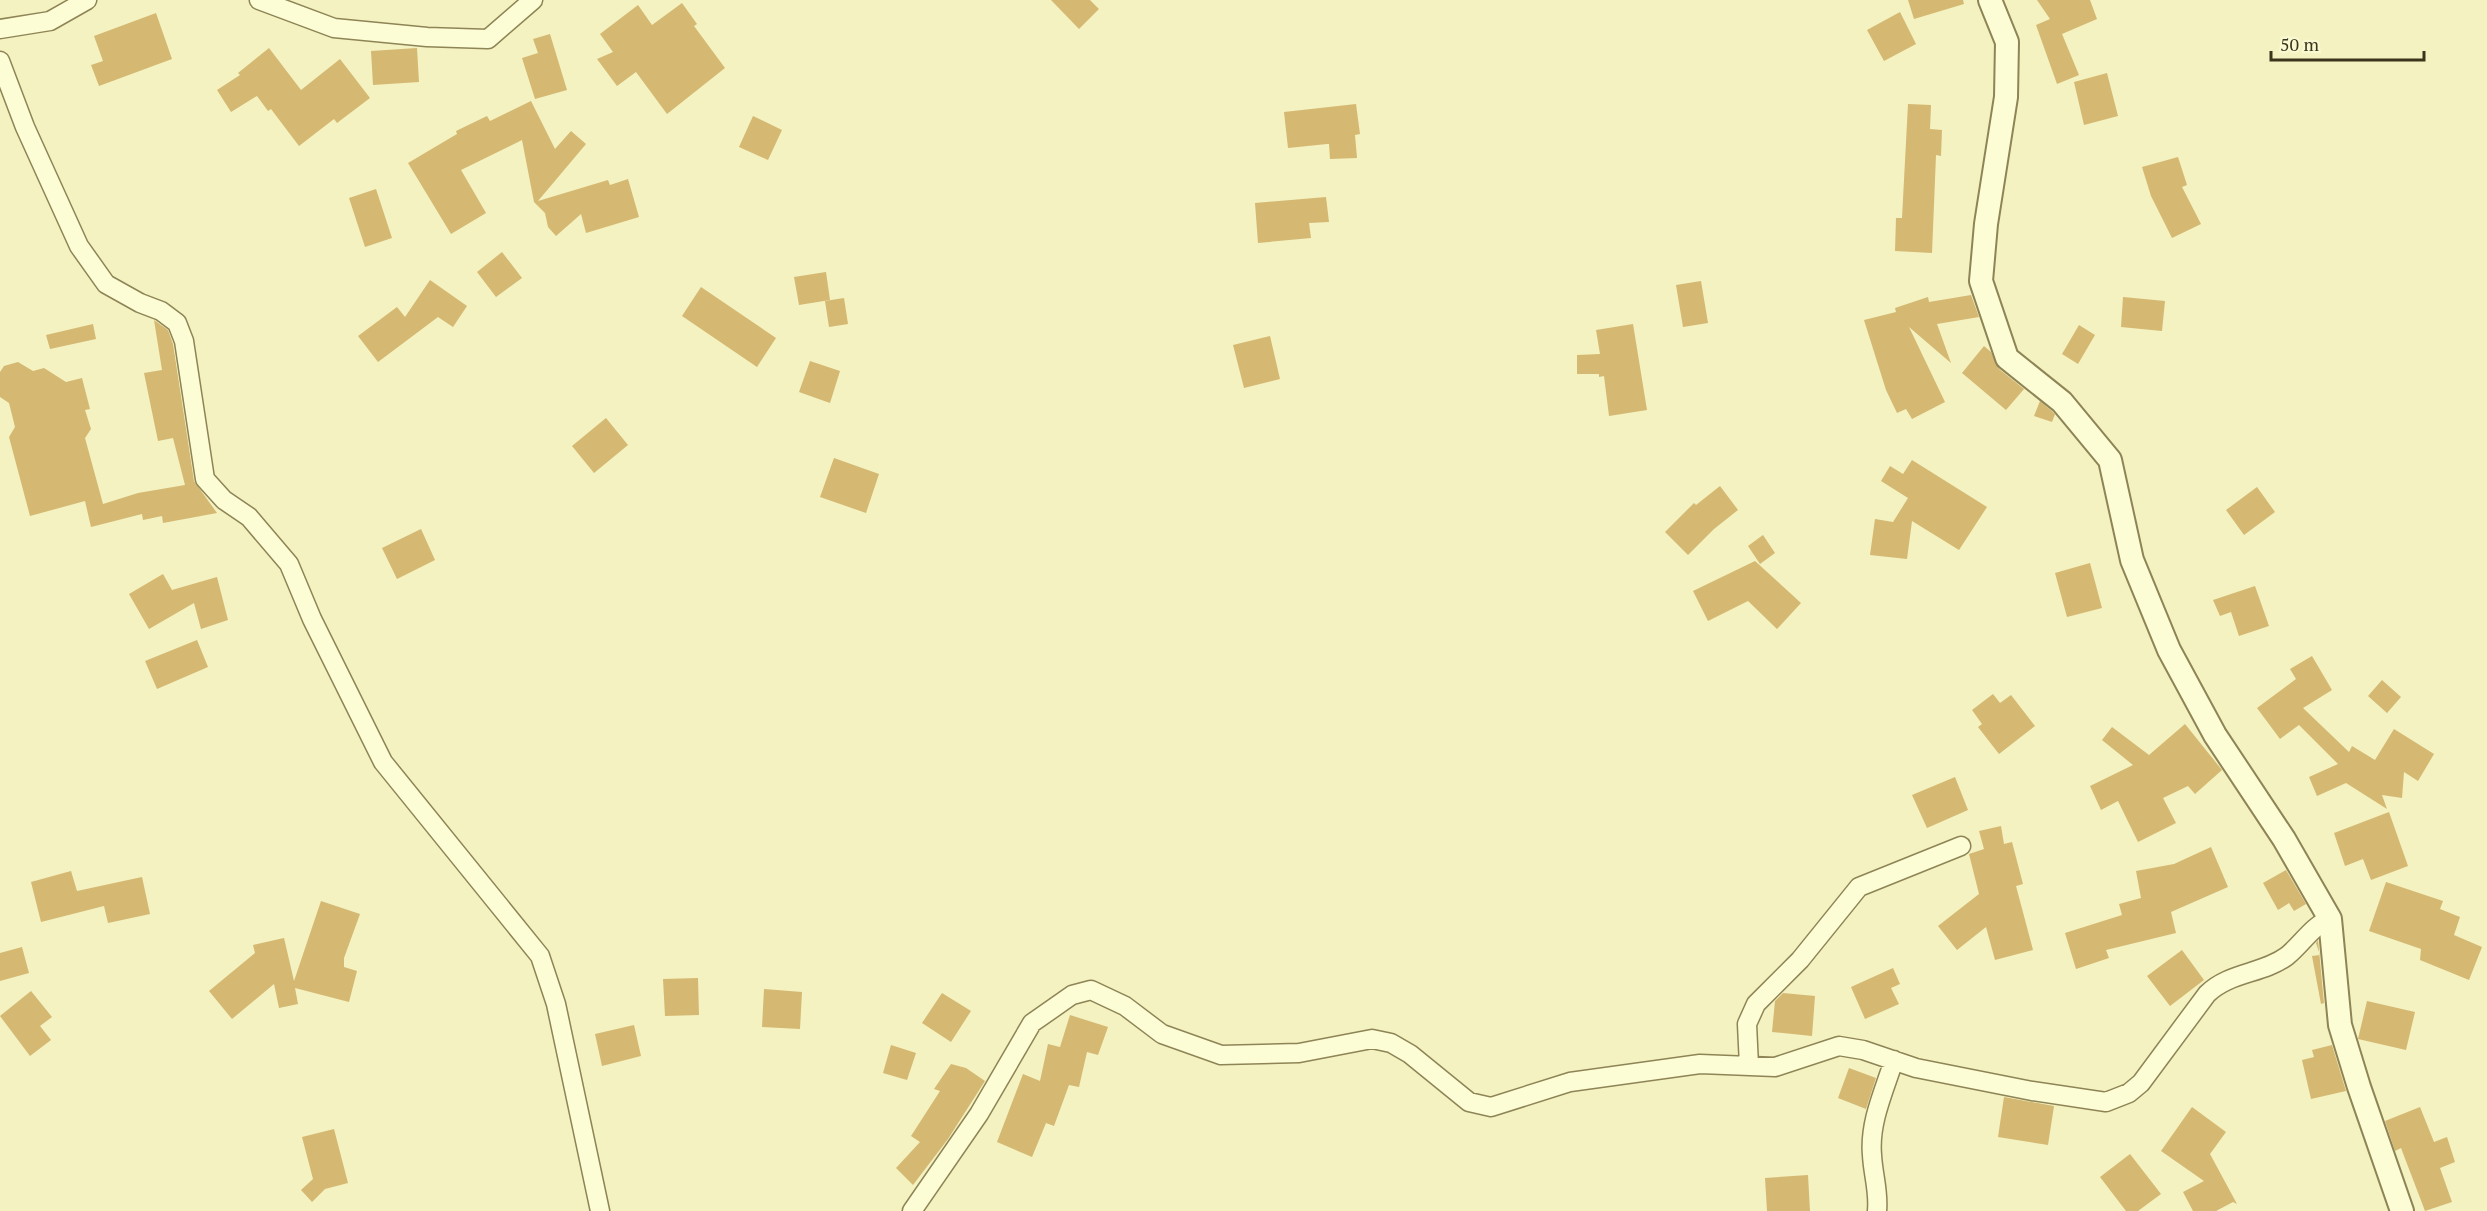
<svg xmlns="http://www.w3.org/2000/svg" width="2487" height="1211" font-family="'PT Serif',serif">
<rect width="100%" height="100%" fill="#f3f2c0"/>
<path fill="#d5b872" d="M 1051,0 L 1090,0 L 1099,9 L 1079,29 Z
M 1908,0 L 1963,0 L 1964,4 L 1914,19 Z
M 2037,0 L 2090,0 L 2097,19 L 2062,34 L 2079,75 L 2057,84 L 2036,25 L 2050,19 Z
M 682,3 L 697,24 L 694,26 L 725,68 L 667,114 L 636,72 L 617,86 L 597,59 L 613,52 L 600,34 L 638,5 L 652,25 Z
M 1900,12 L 1916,44 L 1884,61 L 1867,30 Z
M 156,13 L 172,59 L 99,86 L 91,65 L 103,61 L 94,36 Z
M 550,34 L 567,90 L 535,99 L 522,58 L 538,53 L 533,39 Z
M 269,48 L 301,90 L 340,59 L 370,98 L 337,123 L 334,119 L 299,146 L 271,109 L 268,111 L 257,96 L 231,112 L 217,90 L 240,75 L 238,73 Z
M 417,48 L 419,82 L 373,85 L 371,51 Z
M 2107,73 L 2118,116 L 2084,125 L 2074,82 Z
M 531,101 L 555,149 L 571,131 L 586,144 L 538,201 L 608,180 L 610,185 L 628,179 L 639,217 L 586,233 L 581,214 L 556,236 L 548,227 L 545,213 L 534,202 L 522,140 L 461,170 L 486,213 L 451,234 L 408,163 L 457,134 L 456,131 L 487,116 L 490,121 Z
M 1356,104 L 1360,134 L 1355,135 L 1357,158 L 1330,159 L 1329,144 L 1327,144 L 1288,148 L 1284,112 Z
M 1908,104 L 1931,105 L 1930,129 L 1942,130 L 1941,156 L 1936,155 L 1932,253 L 1895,251 L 1896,218 L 1902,218 Z
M 753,116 L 782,130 L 768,160 L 739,147 Z
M 2178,157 L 2187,185 L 2182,187 L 2201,224 L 2172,238 L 2151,196 L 2142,167 Z
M 376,189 L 392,238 L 365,247 L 349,198 Z
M 1326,197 L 1329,222 L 1309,223 L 1311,238 L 1258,243 L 1255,203 Z
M 502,252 L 522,278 L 496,297 L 477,272 Z
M 826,272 L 830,300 L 799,305 L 794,277 Z
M 430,280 L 467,306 L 453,327 L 438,317 L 378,362 L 358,336 L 397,307 L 405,317 Z
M 1701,281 L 1708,323 L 1683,327 L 1676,285 Z
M 701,287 L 776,338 L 757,367 L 682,316 Z
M 1971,295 L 1979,317 L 1937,324 L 1951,363 L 1909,327 L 1945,402 L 1912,419 L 1906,409 L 1897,413 L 1886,390 L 1864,320 L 1896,312 L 1895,308 L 1928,297 L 1929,302 Z
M 2123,297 L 2165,301 L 2162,331 L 2121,327 Z
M 844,298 L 848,324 L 829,327 L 825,301 Z
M 154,320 L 168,330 L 173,344 L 194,481 L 217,513 L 163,523 L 162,516 L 143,520 L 142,514 L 91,527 L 85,501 L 30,516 L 9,437 L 15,427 L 9,403 L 0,397 L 0,372 L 4,366 L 18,362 L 33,371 L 44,368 L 66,382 L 82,378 L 90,409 L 85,410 L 91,429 L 85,438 L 103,504 L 138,493 L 185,485 L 173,438 L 158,441 L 144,373 L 162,370 Z
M 93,324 L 96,339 L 50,349 L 46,335 Z
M 1633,324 L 1647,410 L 1609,416 L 1604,376 L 1599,377 L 1599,374 L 1577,374 L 1577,355 L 1600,354 L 1596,330 Z
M 2079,325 L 2095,335 L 2078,364 L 2062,354 Z
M 1270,336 L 1280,379 L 1244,388 L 1233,345 Z
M 1984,346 L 1991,352 L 1999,369 L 2024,389 L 2006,410 L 1962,373 Z
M 810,361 L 840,371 L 830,403 L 799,392 Z
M 2040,401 L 2055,414 L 2052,422 L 2034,416 Z
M 606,418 L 628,445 L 594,473 L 572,446 Z
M 834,458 L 879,474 L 866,513 L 820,497 Z
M 1912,460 L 1987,507 L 1959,550 L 1912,521 L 1907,559 L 1870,555 L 1875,519 L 1893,522 L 1908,498 L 1881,481 L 1890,466 L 1903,474 Z
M 1720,486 L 1738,510 L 1714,529 L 1688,555 L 1665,532 L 1694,503 L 1696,505 Z
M 2257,487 L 2275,512 L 2244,535 L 2226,510 Z
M 421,529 L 435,560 L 397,579 L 382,548 Z
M 1763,535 L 1775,553 L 1760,564 L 1748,546 Z
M 1755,561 L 1801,603 L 1777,629 L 1748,601 L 1708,621 L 1693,591 Z
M 2090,563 L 2102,608 L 2067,617 L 2055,573 Z
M 163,574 L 172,590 L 217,577 L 228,620 L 201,629 L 194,603 L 149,629 L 129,594 Z
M 2255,586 L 2269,626 L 2239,636 L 2231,612 L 2220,616 L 2213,600 Z
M 197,640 L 208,667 L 157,689 L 145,661 Z
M 2312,656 L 2332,690 L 2303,708 L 2349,752 L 2352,746 L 2375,760 L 2394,729 L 2434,754 L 2418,781 L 2404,772 L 2402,798 L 2382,795 L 2387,809 L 2346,783 L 2317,796 L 2309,777 L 2338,764 L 2299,725 L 2280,739 L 2257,708 L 2296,679 L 2290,669 Z
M 2382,680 L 2401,697 L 2387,713 L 2368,696 Z
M 1993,694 L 2000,703 L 2011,695 L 2035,726 L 1999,754 L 1978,727 L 1982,724 L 1972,710 Z
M 2185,724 L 2222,770 L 2195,794 L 2188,786 L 2163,798 L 2176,823 L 2138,842 L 2118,801 L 2101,810 L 2090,786 L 2133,765 L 2102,740 L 2112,727 L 2149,755 Z
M 1955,777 L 1968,810 L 1927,828 L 1912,795 Z
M 2389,812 L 2408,866 L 2371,880 L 2363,859 L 2345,866 L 2334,833 Z
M 2001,826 L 2004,844 L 2012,842 L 2023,884 L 2016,886 L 2033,950 L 1995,960 L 1986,927 L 1957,950 L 1938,926 L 1979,894 L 1969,854 L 1984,849 L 1979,831 Z
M 2211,847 L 2228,887 L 2171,912 L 2176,933 L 2106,950 L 2109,958 L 2076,969 L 2065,933 L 2122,915 L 2119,904 L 2141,898 L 2136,871 L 2174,864 Z
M 2286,870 L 2306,904 L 2294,911 L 2289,903 L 2278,910 L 2263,883 Z
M 71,871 L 77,891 L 142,877 L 150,914 L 108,923 L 104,906 L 41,922 L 31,882 Z
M 2386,882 L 2443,901 L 2440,909 L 2460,917 L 2454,935 L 2482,947 L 2469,980 L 2420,960 L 2421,949 L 2369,931 Z
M 321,901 L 360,914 L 344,958 L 344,967 L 357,971 L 349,1002 L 295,988 L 298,1004 L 279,1008 L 274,984 L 232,1019 L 209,991 L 255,953 L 253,945 L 284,938 L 294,981 Z
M 2318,940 L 2324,1003 L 2321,1004 L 2312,956 L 2320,955 L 2316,943 Z
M 22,947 L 29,973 L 0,981 L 0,953 Z
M 2182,950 L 2204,980 L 2170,1006 L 2147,976 Z
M 1893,968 L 1900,984 L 1891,988 L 1899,1004 L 1865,1019 L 1851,987 Z
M 698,978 L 699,1015 L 665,1016 L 663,979 Z
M 764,989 L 802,992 L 800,1029 L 762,1027 Z
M 31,991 L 52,1017 L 40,1026 L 51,1040 L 30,1056 L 0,1016 Z
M 942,993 L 971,1011 L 951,1042 L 922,1023 Z
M 1783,993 L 1815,996 L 1812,1036 L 1772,1032 L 1775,1001 Z
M 2367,1001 L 2415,1012 L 2406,1050 L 2358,1039 Z
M 1070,1015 L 1108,1027 L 1098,1055 L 1087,1052 L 1079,1087 L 1069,1085 L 1054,1126 L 1046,1123 L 1032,1157 L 997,1142 L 1023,1074 L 1040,1081 L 1048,1044 L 1060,1047 Z
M 634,1025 L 641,1056 L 602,1066 L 595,1034 Z
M 891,1045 L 916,1053 L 907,1080 L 883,1073 Z
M 2332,1045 L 2346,1091 L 2311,1099 L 2302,1060 L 2314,1057 L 2312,1050 Z
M 951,1064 L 966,1068 L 985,1081 L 948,1139 L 913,1185 L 896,1168 L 920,1142 L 911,1136 L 940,1091 L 934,1089 Z
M 1849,1068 L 1876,1078 L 1866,1109 L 1838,1098 Z
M 2004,1097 L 2054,1106 L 2048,1145 L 1998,1137 Z
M 2192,1107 L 2226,1132 L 2210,1154 L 2237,1204 L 2233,1202 L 2216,1211 L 2193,1211 L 2183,1192 L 2204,1181 L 2161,1151 Z
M 2420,1107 L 2434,1142 L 2447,1137 L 2455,1162 L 2440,1168 L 2452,1202 L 2425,1211 L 2401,1148 L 2395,1151 L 2385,1121 Z
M 334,1129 L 348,1183 L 325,1189 L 312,1202 L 301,1190 L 313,1179 L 302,1137 Z
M 2130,1154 L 2161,1194 L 2138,1211 L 2126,1211 L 2100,1177 Z
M 1808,1175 L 1810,1211 L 1767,1211 L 1765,1178 Z"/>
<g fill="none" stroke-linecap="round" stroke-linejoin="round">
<defs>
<path id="minor" d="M 259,0 L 334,28 L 427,37 L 488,39 L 533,0
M 0,29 L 50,21 L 87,0
M 0,61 L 25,127 L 79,246 L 106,284 L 140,303 L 161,311 L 177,323 L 184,341 L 205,479 L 224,500 L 249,517 L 289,564 L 312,619 L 383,762 L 540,956 L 556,1004 L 600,1211
M 1749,1066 L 1747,1024 L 1756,1004 L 1800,960 L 1859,887 L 1961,846
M 912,1211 L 979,1114 L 1032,1023 L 1072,995 L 1091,990 L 1125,1006 L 1162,1034 L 1221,1055 L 1299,1053 L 1372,1039 L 1391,1043 L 1410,1054 L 1469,1102 L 1491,1107 L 1570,1082 L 1700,1064 L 1775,1067 L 1839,1046 L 1863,1050 L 1916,1068 L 2032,1091 L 2106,1102 L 2129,1093 L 2141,1083 L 2207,994 C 2229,972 2263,974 2287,956 C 2302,944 2312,926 2330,919
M 1877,1211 C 1879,1191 1873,1175 1872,1155 C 1869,1123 1884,1091 1894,1060"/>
<path id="tertiary" d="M 1990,0 L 2007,42 L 2006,97 L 1986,224 L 1981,281 L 2007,358 L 2062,402 L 2110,460 L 2132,560 L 2169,650 L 2215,735 L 2284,839 L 2330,919 L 2340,1025 L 2359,1087 L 2402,1211"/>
</defs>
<use href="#minor" stroke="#8e8456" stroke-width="21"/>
<use href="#tertiary" stroke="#8e8456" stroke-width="26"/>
<use href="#minor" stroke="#fcfcd5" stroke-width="18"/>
<use href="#tertiary" stroke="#fcfcd5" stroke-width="22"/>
</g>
<path d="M2271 51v9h153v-9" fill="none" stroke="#3c351c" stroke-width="3"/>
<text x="2280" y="51" font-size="18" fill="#3c351c" stroke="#f9f9d1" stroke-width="4.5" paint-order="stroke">50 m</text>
</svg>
